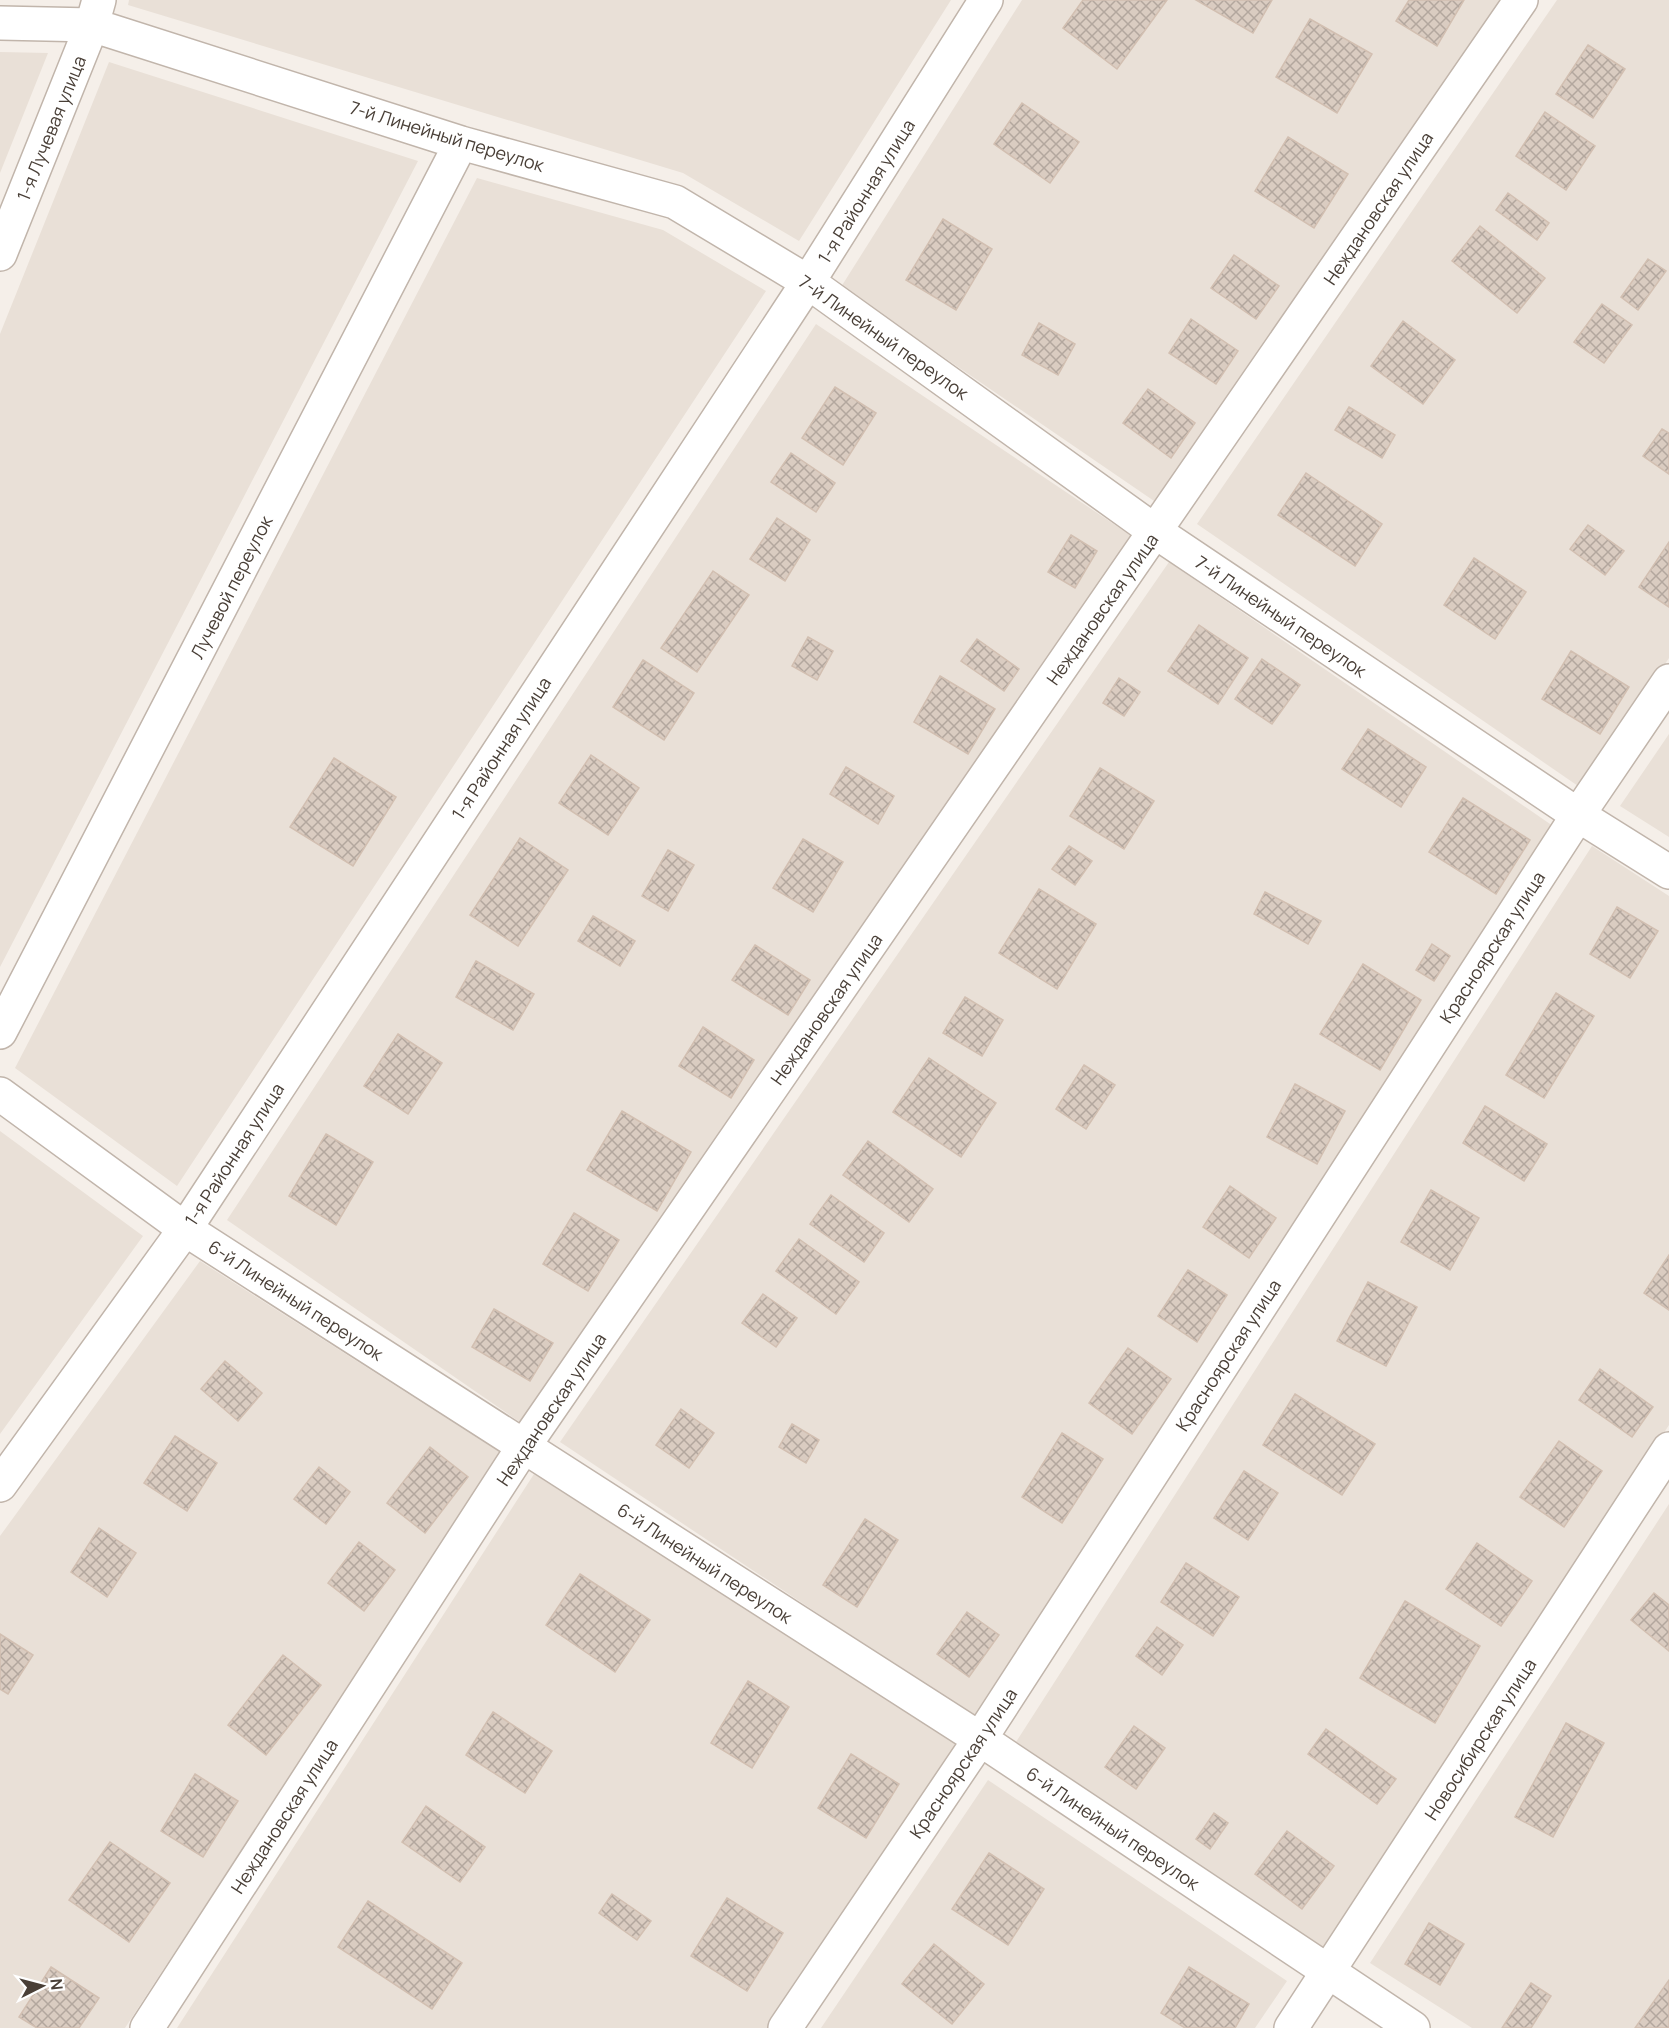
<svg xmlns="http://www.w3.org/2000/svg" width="1669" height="2028" font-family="Manrope,sans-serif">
<defs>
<pattern id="building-cross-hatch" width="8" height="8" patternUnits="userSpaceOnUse" patternTransform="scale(1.5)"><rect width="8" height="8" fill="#daccc1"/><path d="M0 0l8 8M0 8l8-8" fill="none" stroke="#b3a79e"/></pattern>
</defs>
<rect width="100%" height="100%" fill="#f5efe9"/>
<path fill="#e9e0d7" d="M 129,0 L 951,0 L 799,241 L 683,173 L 128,5 Z
M 1022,0 L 1501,0 L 1157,503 L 841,287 Z
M 1557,0 L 1669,0 L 1669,658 L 1581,788 L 1197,524 Z
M 0,52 L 48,53 L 0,173 Z
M 109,62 L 418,161 L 0,967 L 0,334 Z
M 477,178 L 663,230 L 766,291 L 177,1186 L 15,1068 Z
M 816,324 L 1136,539 L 524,1425 L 227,1220 Z
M 1169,562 L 1553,826 L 975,1718 L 560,1442 Z
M 1669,734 L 1669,837 L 1620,806 Z
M 1592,846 L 1669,896 L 1669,1425 L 1327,1950 L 1016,1742 Z
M 0,1131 L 143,1236 L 0,1434 Z
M 200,1261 L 501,1453 L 125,2028 L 0,2028 L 0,1536 Z
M 534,1474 L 960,1745 L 770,2028 L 177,2028 Z
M 1669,1504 L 1669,2028 L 1472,2028 L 1370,1963 Z
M 988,1780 L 1287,1981 L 1255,2028 L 821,2028 Z"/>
<path fill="url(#building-cross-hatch)" stroke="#d2bfb1" stroke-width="1.5" d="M 1083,0 L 1167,0 L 1117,69 L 1063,28 Z
M 1196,0 L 1272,0 L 1253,33 Z
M 1409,0 L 1464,0 L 1437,46 L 1396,21 Z
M 1310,19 L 1372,54 L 1337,113 L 1276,77 Z
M 1588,45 L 1625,69 L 1593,118 L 1556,94 Z
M 1022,103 L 1079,142 L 1050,183 L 994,144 Z
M 1545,112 L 1595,146 L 1566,190 L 1516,156 Z
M 1288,137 L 1348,174 L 1314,228 L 1255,191 Z
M 1508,193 L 1549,223 L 1537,240 L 1496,210 Z
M 943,219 L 992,249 L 956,310 L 906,280 Z
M 1480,226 L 1545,278 L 1517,313 L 1452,261 Z
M 1234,255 L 1279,286 L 1256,319 L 1211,288 Z
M 1648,259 L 1666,271 L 1638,310 L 1621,297 Z
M 1602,304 L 1632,325 L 1604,363 L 1574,342 Z
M 1191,319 L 1238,351 L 1216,384 L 1169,353 Z
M 1403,321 L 1455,360 L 1423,404 L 1371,366 Z
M 1039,323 L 1075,344 L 1058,375 L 1022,355 Z
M 835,387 L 876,413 L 843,465 L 802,438 Z
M 1148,389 L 1195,423 L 1171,458 L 1123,423 Z
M 1349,407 L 1395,435 L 1382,458 L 1335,430 Z
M 1662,429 L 1669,433 L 1669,474 L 1643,456 Z
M 791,453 L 835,483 L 816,512 L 771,482 Z
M 1306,473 L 1382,524 L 1355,566 L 1278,515 Z
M 777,518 L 810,540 L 785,581 L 750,559 Z
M 1588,525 L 1624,551 L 1605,575 L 1570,549 Z
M 1071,535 L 1097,551 L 1075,588 L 1048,572 Z
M 1669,542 L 1669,607 L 1639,587 Z
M 1474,558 L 1526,592 L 1495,639 L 1444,605 Z
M 713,571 L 749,595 L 697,672 L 661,648 Z
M 1199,625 L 1248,658 L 1218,704 L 1168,671 Z
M 808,637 L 833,651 L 817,680 L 792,666 Z
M 977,639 L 1019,669 L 1004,691 L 961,661 Z
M 1571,651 L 1629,687 L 1600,734 L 1542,699 Z
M 1262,659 L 1300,685 L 1272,724 L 1235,699 Z
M 643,660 L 694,693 L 664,740 L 613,707 Z
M 940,676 L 995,709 L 968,754 L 914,722 Z
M 1119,678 L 1140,692 L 1124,716 L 1103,703 Z
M 1368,729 L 1426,767 L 1401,807 L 1342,769 Z
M 591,755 L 639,788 L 608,835 L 559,803 Z
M 334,758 L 396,797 L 353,866 L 290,827 Z
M 846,767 L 894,796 L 878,824 L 830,794 Z
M 1100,768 L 1154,801 L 1124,849 L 1070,816 Z
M 1463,798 L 1530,840 L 1496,894 L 1429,852 Z
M 520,838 L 568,870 L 518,946 L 470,915 Z
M 803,839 L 843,862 L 813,912 L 773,888 Z
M 1069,846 L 1092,861 L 1075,885 L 1052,869 Z
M 668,850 L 694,865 L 668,911 L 642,896 Z
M 1039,889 L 1096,924 L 1057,989 L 999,953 Z
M 1265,892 L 1321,921 L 1308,944 L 1254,914 Z
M 1617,907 L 1658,931 L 1630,978 L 1590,954 Z
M 593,916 L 635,941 L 620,966 L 578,941 Z
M 1432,944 L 1450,956 L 1434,981 L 1416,970 Z
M 755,945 L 810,980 L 788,1015 L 732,980 Z
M 476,961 L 534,994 L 513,1030 L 456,997 Z
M 1363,964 L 1421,1000 L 1380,1070 L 1320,1034 Z
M 1556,993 L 1594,1016 L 1544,1098 L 1506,1075 Z
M 965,997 L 1003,1020 L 982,1056 L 943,1033 Z
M 703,1027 L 754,1060 L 731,1098 L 679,1066 Z
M 398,1034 L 442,1063 L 408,1114 L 364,1086 Z
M 929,1058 L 996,1103 L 961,1157 L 893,1112 Z
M 1084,1065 L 1115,1085 L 1086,1129 L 1056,1109 Z
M 1295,1084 L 1345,1111 L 1317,1164 L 1267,1137 Z
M 1485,1106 L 1547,1144 L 1524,1181 L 1463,1143 Z
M 622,1111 L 691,1152 L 657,1211 L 587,1170 Z
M 326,1134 L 373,1162 L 336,1225 L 289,1196 Z
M 868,1141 L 933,1189 L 909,1222 L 843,1175 Z
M 1230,1186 L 1276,1218 L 1249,1258 L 1203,1227 Z
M 1431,1190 L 1479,1218 L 1450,1270 L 1401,1242 Z
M 831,1195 L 884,1233 L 864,1262 L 810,1224 Z
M 574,1213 L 619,1240 L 588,1291 L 543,1264 Z
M 799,1239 L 859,1282 L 836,1314 L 776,1271 Z
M 1669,1255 L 1669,1310 L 1644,1293 Z
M 1188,1270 L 1227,1295 L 1197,1342 L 1158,1316 Z
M 1368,1282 L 1417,1307 L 1386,1366 L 1337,1341 Z
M 763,1294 L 797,1318 L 776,1347 L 742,1323 Z
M 494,1309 L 553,1343 L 530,1381 L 472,1347 Z
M 1128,1348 L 1171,1379 L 1132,1434 L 1089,1403 Z
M 225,1361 L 262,1393 L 238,1421 L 201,1389 Z
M 1600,1369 L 1653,1407 L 1632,1437 L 1579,1400 Z
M 1295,1394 L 1375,1444 L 1342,1495 L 1263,1445 Z
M 681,1409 L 714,1433 L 689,1468 L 656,1445 Z
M 792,1424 L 819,1440 L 806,1463 L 779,1447 Z
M 1062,1433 L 1103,1459 L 1062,1523 L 1022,1497 Z
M 175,1436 L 217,1463 L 187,1511 L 144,1483 Z
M 1559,1441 L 1602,1471 L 1564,1527 L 1520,1497 Z
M 430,1447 L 468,1477 L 425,1533 L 387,1503 Z
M 319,1467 L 350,1492 L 326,1524 L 294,1499 Z
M 1244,1471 L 1278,1493 L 1248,1540 L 1214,1518 Z
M 865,1519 L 898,1540 L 857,1607 L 823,1585 Z
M 99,1528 L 136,1553 L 107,1597 L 71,1572 Z
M 359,1542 L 395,1570 L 364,1611 L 328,1583 Z
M 1477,1543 L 1532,1581 L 1501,1626 L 1446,1589 Z
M 1186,1563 L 1239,1597 L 1213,1636 L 1161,1602 Z
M 580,1574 L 650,1620 L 615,1672 L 546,1625 Z
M 1654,1593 L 1669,1605 L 1669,1651 L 1631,1620 Z
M 1405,1601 L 1480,1646 L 1435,1723 L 1360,1678 Z
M 967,1612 L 999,1635 L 969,1677 L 937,1654 Z
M 1157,1627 L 1183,1645 L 1162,1675 L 1136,1656 Z
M 0,1634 L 33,1655 L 8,1694 L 0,1689 Z
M 283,1655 L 321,1685 L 266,1755 L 228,1725 Z
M 748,1681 L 789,1707 L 752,1768 L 711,1743 Z
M 493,1712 L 552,1751 L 525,1793 L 466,1755 Z
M 1566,1723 L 1604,1743 L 1553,1837 L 1515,1817 Z
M 1134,1726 L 1165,1748 L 1136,1789 L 1105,1767 Z
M 1326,1729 L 1396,1779 L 1377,1804 L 1308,1754 Z
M 851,1754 L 899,1784 L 866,1838 L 818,1808 Z
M 195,1774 L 238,1801 L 203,1857 L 161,1831 Z
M 426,1806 L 485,1847 L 460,1882 L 402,1842 Z
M 1214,1813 L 1228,1823 L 1210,1849 L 1196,1839 Z
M 1287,1831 L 1334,1866 L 1302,1909 L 1255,1874 Z
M 110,1842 L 170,1883 L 129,1942 L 69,1900 Z
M 989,1853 L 1044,1889 L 1008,1945 L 952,1909 Z
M 612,1894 L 651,1921 L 637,1940 L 599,1913 Z
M 727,1898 L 783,1933 L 747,1991 L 691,1956 Z
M 368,1901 L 462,1963 L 432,2009 L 338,1947 Z
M 1429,1923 L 1464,1944 L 1440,1985 L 1405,1964 Z
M 934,1944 L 984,1984 L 952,2024 L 902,1984 Z
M 51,1967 L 99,1998 L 79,2028 L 37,2028 L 19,2017 Z
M 1189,1967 L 1249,2004 L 1235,2028 L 1185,2028 L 1161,2013 Z
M 1669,1980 L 1669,2028 L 1635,2028 Z
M 1531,1983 L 1551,1996 L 1531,2028 L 1502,2028 Z"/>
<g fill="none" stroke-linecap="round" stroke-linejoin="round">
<defs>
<path id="minor" d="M 0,23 L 92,25 L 461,143 L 675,202 L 808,282 L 1156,532 L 1578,815 L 1669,872
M 0,254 L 92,25 L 99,0
M 0,1032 L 461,143
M 0,1094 L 185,1229 L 980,1739 L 1413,2028
M 0,1485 L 185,1229 L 808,282 L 986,0
M 147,2028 L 524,1446 L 1521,0
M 785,2028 L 980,1739 L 1578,815 L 1669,681
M 1291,2028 L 1669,1449"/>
</defs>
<use href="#minor" stroke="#c1b5ab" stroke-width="36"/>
<use href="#minor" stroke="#fff" stroke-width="33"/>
</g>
<g text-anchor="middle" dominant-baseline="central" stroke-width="4.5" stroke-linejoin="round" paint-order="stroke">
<g font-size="18" fill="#493f37" stroke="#fff">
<text transform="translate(51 128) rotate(-68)">1-я Лучевая улица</text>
<text transform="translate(447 136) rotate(17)">7-й Линейный переулок</text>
<text transform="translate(866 191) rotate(-58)">1-я Районная улица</text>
<text transform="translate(1378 208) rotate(-56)">Неждановская улица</text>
<text transform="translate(884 337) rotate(35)">7-й Линейный переулок</text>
<text transform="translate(231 587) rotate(-63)">Лучевой переулок</text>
<text transform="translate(1102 609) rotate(-55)">Неждановская улица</text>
<text transform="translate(1281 616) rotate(34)">7-й Линейный переулок</text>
<text transform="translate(501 748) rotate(-57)">1-я Районная улица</text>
<text transform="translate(1492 947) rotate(-57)">Красноярская улица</text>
<text transform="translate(826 1009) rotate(-55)">Неждановская улица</text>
<text transform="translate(234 1154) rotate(-57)">1-я Районная улица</text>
<text transform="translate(296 1300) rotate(33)">6-й Линейный переулок</text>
<text transform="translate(1228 1355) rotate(-57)">Красноярская улица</text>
<text transform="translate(551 1409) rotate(-56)">Неждановская улица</text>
<text transform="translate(705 1563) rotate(33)">6-й Линейный переулок</text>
<text transform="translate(1480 1739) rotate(-57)">Новосибирская улица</text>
<text transform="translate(963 1763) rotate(-56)">Красноярская улица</text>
<text transform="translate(284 1816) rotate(-57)">Неждановская улица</text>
<text transform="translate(1113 1828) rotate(34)">6-й Линейный переулок</text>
</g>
</g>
<g transform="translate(42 1986) rotate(84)" stroke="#ffffff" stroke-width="4.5" paint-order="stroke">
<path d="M0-4.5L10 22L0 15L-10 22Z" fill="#493f37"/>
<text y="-9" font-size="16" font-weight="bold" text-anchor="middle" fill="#493f37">N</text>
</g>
</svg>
